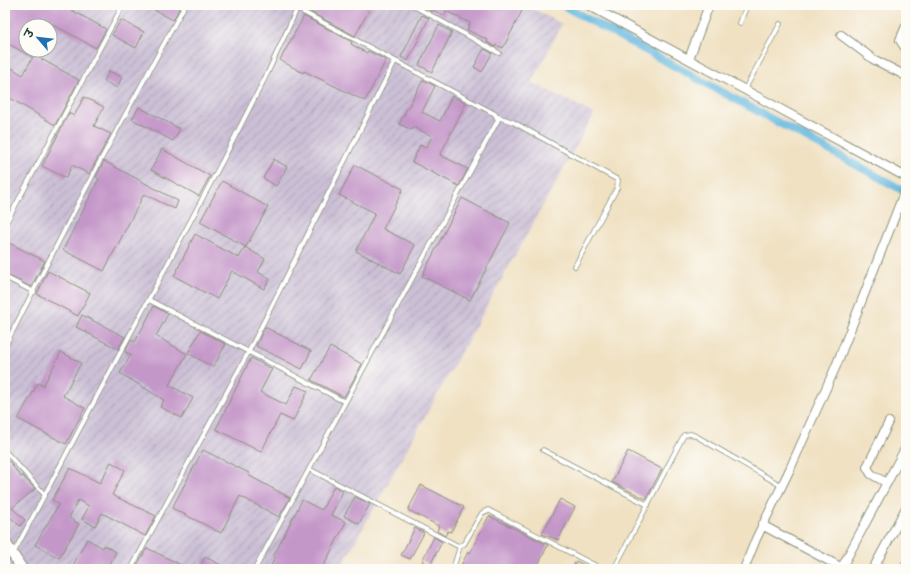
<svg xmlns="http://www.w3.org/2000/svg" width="911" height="574" font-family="Itim,'Playpen Sans Deva',sans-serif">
<defs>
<pattern id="industrial-furrows" width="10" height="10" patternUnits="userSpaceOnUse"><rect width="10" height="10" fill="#cbbfd5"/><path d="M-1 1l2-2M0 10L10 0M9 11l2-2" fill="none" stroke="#a49cae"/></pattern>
</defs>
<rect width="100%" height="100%" fill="#fdfcf7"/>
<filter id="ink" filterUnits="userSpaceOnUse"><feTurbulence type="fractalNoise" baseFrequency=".025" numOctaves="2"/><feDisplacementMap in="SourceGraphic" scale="8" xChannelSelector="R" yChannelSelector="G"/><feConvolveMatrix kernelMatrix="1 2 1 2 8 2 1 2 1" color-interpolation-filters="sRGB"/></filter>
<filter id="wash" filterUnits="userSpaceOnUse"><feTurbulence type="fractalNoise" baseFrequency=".012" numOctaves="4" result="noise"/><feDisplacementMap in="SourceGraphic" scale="16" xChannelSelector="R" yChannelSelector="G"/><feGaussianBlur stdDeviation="0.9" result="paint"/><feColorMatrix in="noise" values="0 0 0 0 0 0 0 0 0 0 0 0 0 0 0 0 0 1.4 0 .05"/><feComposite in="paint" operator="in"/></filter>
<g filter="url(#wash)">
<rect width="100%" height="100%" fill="#f0e1c2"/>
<path fill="url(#industrial-furrows)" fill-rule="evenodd" d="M 5,5 L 526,5 L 562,24 L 532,82 L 594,114 L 340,569 L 5,569 ZM 26,26 L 50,26 L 50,50 L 26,50 Z"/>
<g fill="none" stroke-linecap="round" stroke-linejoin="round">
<path stroke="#63b8df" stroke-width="8" d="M 562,5 L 906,192"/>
</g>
<g id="blocks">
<path fill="#c497c9" d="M 5,5 L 62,5 L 106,29 L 96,48 L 48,22 L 46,26 L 26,26 L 26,50 L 35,50 L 32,57 L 5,42 Z
M 145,5 L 181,5 L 173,20 Z
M 310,5 L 372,5 L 355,36 L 307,10 Z
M 423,5 L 525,5 L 503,48 L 496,45 L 495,47 L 487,42 L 488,40 L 467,30 L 470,23 L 446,11 L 444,16 L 433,10 L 432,12 Z
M 422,15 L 429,18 L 408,61 L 401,57 Z
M 304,16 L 352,42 L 351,44 L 367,53 L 368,51 L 386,60 L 365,101 L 304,71 L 303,73 L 280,60 Z
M 121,20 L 144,32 L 136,48 L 112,35 Z
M 439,25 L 452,32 L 432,72 L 419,65 Z
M 484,49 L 492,53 L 482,72 L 474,67 Z
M 34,55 L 79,80 L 55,125 L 5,95 L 5,64 L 23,75 Z
M 109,71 L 122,77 L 117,88 L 104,81 Z
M 423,80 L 435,86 L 422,112 L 440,121 L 452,96 L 466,103 L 440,155 L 468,169 L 459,186 L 412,162 L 420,145 L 426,148 L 432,136 L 413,127 L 412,130 L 399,124 Z
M 84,97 L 104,107 L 94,126 L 111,134 L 89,174 L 72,165 L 66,178 L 42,166 L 69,113 L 74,116 Z
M 139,107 L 180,129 L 173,141 L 132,119 Z
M 162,149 L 210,176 L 199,196 L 151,170 Z
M 274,159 L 287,167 L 276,186 L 263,178 Z
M 104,161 L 178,201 L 175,209 L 144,194 L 104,271 L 63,250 L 99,179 L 96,177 Z
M 355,165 L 403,189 L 383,229 L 415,245 L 400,274 L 356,251 L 375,213 L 339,195 Z
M 222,181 L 268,207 L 246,247 L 200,222 Z
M 462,198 L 510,223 L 470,300 L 422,276 Z
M 195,234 L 239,258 L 245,247 L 265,259 L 258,272 L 270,279 L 264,289 L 232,271 L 217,299 L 174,276 Z
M 5,241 L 45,261 L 31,287 L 5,274 Z
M 48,271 L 90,293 L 78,316 L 37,294 Z
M 154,306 L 168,314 L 156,336 L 187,354 L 169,385 L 193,398 L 182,418 L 160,407 L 164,400 L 120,373 L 131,355 L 125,352 L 131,340 L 135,342 Z
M 82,315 L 125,337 L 118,349 L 76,327 Z
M 265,327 L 311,351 L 302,369 L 256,346 Z
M 200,331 L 226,344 L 213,367 L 188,353 Z
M 330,347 L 362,364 L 344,397 L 311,380 Z
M 61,352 L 81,363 L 63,396 L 85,408 L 66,444 L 18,419 L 38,383 L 43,386 Z
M 251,358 L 272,369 L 260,392 L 286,405 L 296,386 L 308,391 L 293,421 L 280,415 L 261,452 L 216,429 Z
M 203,450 L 249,473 L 248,475 L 290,498 L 279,517 L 240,496 L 221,533 L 172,508 Z
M 628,451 L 662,469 L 646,499 L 612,482 Z
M 9,461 L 21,477 L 23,476 L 35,489 L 12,508 L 25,520 L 20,526 L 8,515 L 7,512 L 5,513 L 5,463 Z
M 111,462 L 125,470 L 112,495 L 156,516 L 145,536 L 102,513 L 95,526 L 82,519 L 89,506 L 78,500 L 69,518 L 79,524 L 59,558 L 35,545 L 59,504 L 52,500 L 70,468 L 100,483 Z
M 421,485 L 464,507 L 451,532 L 448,531 L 445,536 L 437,531 L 439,526 L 408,510 Z
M 334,486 L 343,491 L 331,515 L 346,522 L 322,569 L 269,569 L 275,558 L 273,557 L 302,500 L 322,510 Z
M 355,497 L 370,504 L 359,524 L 344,516 Z
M 560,499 L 575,507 L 558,540 L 542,534 Z
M 489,516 L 548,545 L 536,569 L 459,569 L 468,552 L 470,553 Z
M 415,528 L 424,533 L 410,559 L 401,555 Z
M 434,537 L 442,542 L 430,565 L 422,561 Z
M 87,539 L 103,548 L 104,545 L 116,552 L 107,569 L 71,569 Z
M 147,548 L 189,569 L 135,569 Z
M 205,557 L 229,569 L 199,569 Z
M 576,561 L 592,569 L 572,569 Z"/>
</g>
</g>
<g filter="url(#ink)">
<use href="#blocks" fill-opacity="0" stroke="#888f7b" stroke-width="1"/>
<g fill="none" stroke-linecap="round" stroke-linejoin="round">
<defs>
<path id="service" d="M 412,5 L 499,53
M 740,23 L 747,5
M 745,89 L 780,24
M 498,117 L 513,122 L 618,180 L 617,188 L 575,266
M 5,225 L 123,5
M 5,277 L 34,292
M 149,300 L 345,402
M 5,346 L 99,163 L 185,5
M 543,450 L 648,505
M 5,451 L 45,495
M 309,469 L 458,546 L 464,544 L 482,513 L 488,510 L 602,569
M 13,554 L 224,158 L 268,72 L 297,9
M 131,569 L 249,351 L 395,61
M 255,569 L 498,120 L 495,114 L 290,5
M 453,569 L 460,546
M 614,569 L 684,435 L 691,434 L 696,436 L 782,486"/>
<path id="minor" d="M 588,5 L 906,177
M 906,26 L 900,40 L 906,49
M 841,35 L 873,59 L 906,76
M 689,59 L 709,5
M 887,483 L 871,474 L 867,467 L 889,422
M 762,525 L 844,569
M 744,569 L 756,539 L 790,469 L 836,366 L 906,188
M 841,569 L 906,447
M 873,569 L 906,508
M 904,569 L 906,564"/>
<path id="tertiary" d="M 5,542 L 22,569"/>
</defs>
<use href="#service" stroke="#888f7b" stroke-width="5.5"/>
<use href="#minor" stroke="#888f7b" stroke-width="10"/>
<use href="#tertiary" stroke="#888f7b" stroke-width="12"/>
<use href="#service" stroke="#fff" stroke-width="4"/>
<use href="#minor" stroke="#fff" stroke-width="8"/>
<use href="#tertiary" stroke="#fff" stroke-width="10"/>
</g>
</g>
<rect width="911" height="574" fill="none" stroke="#fdfcf7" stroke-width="20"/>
<g transform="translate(38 38) rotate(298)"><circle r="19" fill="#fdfcf7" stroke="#a4b0a9"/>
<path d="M0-3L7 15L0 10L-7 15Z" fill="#1f6fb2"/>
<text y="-6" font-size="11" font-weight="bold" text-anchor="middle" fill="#1f3d34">उ</text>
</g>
</svg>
